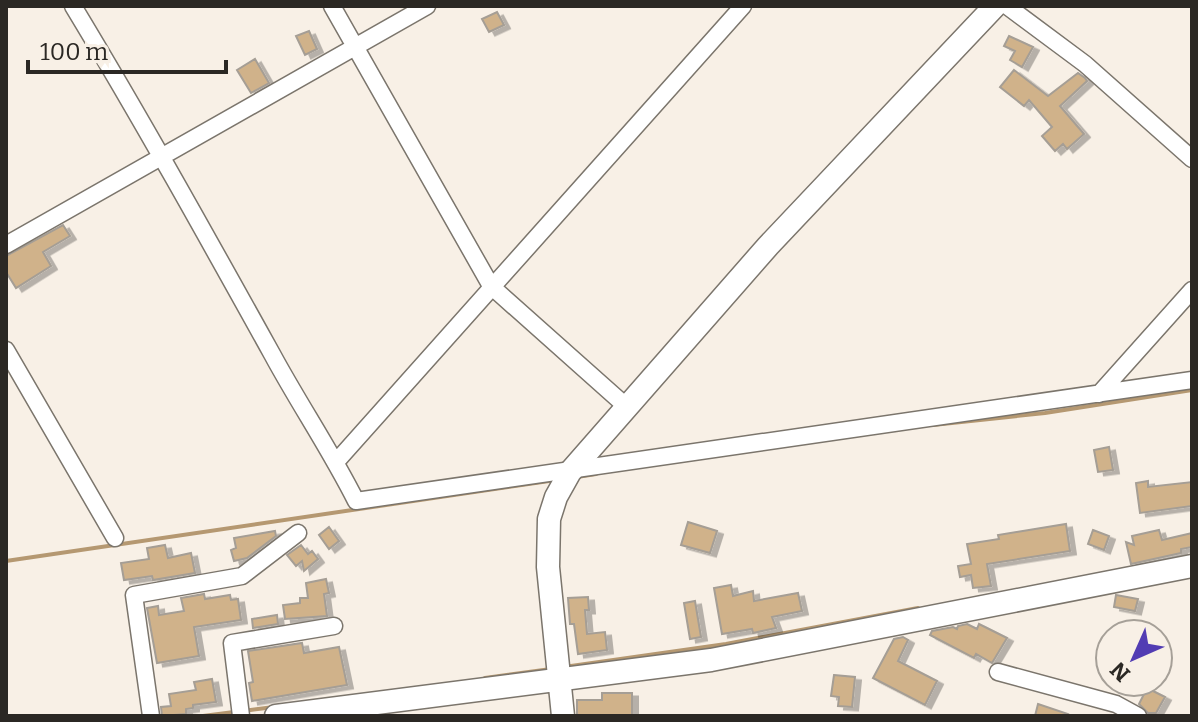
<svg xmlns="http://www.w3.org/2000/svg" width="1198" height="722" font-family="Bitter,serif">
<defs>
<filter id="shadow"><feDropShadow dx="6" dy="3.5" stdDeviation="0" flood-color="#0004"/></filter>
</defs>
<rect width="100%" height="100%" fill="#f8f0e6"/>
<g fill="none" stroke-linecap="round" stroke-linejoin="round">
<path stroke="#b59871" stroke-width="4" d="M 933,425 L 1045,413 L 1192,390
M 577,477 L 596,474
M 6,561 L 556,480
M 564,667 L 726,644 L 918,608
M 485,678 L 551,669
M 243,711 L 274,707
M 203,716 L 234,712"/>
</g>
<path fill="#d0b28a" stroke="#a59e95" stroke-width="2" filter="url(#shadow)" d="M 497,12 L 504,25 L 489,32 L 482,19 Z
M 309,31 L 317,49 L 305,55 L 296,36 Z
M 1009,36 L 1033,47 L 1022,67 L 1010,60 L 1015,51 L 1004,46 Z
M 255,59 L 269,83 L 251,93 L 237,70 Z
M 1014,70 L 1048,96 L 1078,73 L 1085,78 L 1087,81 L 1060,106 L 1084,134 L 1067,149 L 1063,144 L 1055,151 L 1042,136 L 1052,127 L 1029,100 L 1024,106 L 1000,87 Z
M 63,225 L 70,236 L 43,252 L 51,266 L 16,288 L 6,272 L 6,256 Z
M 1109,447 L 1113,470 L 1098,472 L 1094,450 Z
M 1148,481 L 1148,487 L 1192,482 L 1192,506 L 1140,513 L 1136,483 Z
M 688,522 L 717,531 L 710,553 L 681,545 Z
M 1066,524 L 1070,551 L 987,564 L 991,586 L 973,588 L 971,575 L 960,577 L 958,566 L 971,564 L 967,544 L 999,539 L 998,535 Z
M 329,527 L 339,541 L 329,549 L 319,535 Z
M 1093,530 L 1109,536 L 1104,550 L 1088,544 Z
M 1159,530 L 1162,540 L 1192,533 L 1192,547 L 1181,549 L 1181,553 L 1131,564 L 1126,542 L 1134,545 L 1132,536 Z
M 275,531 L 276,536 L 247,558 L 234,561 L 231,550 L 236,548 L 234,538 Z
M 165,545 L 168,558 L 191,553 L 195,573 L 153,580 L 152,576 L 124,580 L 121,563 L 149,559 L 147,548 Z
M 301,545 L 308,554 L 312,551 L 318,559 L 304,571 L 302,561 L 296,566 L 287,555 Z
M 326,579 L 329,593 L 324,594 L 327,616 L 285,619 L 283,605 L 300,603 L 300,598 L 308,598 L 306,583 Z
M 731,585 L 733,596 L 753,591 L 754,601 L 798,593 L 802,611 L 772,617 L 776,628 L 753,633 L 752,629 L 722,634 L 714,588 Z
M 204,594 L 205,599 L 230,595 L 231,600 L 238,599 L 241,620 L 194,627 L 199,656 L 157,663 L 147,608 L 158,606 L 159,615 L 184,611 L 181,598 Z
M 1116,595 L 1138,599 L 1135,611 L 1114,607 Z
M 588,597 L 589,610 L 585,610 L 587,634 L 605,632 L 607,650 L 578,654 L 574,624 L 570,624 L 568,598 Z
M 695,601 L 701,637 L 690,639 L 684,603 Z
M 277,615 L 278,624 L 253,628 L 252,619 Z
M 967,624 L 977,629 L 979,624 L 1007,638 L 992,663 L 976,654 L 974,658 L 930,635 L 932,631 L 953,627 L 957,629 L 958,626 Z
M 903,637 L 908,640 L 898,661 L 937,681 L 925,705 L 873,678 L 894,639 Z
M 302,643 L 304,653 L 339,647 L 347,685 L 252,701 L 249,683 L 253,682 L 248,651 Z
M 834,675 L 855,677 L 852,707 L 838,706 L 839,697 L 831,696 Z
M 212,679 L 216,702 L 193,705 L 193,708 L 186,709 L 186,714 L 162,716 L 161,707 L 171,706 L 169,694 L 196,690 L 194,682 Z
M 1147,688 L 1165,697 L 1156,713 L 1148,713 L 1139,704 Z
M 602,693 L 632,693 L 632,716 L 577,716 L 577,700 L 602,700 Z
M 1038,704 L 1068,714 L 1067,716 L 1035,716 Z"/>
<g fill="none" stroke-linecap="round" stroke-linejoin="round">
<defs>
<path id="street" d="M 73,6 C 142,120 207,237 272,354 C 299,404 331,451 356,501 L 1192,380
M 332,6 L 491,286 L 628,408
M 1007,6 L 1085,64 L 1192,159
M 6,245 L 427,6
M 6,350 L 115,538
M 1099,394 L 1192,290
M 336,462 L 743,6
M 998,672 L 1116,704 L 1138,716
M 151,716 L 134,595 L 242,576 L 298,533
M 241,716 L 232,643 L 334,626"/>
<path id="secondary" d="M 276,716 L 711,660 L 1192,566
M 563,716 L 548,567 L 549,519 L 556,497 L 570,472 L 768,246 L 995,6"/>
</defs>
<use href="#street" stroke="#7b756c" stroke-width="19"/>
<use href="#secondary" stroke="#7b756c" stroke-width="25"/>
<use href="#street" stroke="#fff" stroke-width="16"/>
<use href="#secondary" stroke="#fff" stroke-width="22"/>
</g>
<rect width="1198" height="722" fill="none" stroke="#2b2824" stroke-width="16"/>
<g transform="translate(1134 658) rotate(225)"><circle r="38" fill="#f8f0e6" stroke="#a6a098" stroke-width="2"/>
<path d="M0-6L14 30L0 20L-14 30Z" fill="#523cb3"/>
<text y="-12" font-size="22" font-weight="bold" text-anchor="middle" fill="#2b2824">N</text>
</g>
<path d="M28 60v12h198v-12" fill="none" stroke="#2b2824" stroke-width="4"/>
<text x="40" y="60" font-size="24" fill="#2b2824" stroke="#f8f0e6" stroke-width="6" paint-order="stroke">100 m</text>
</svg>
